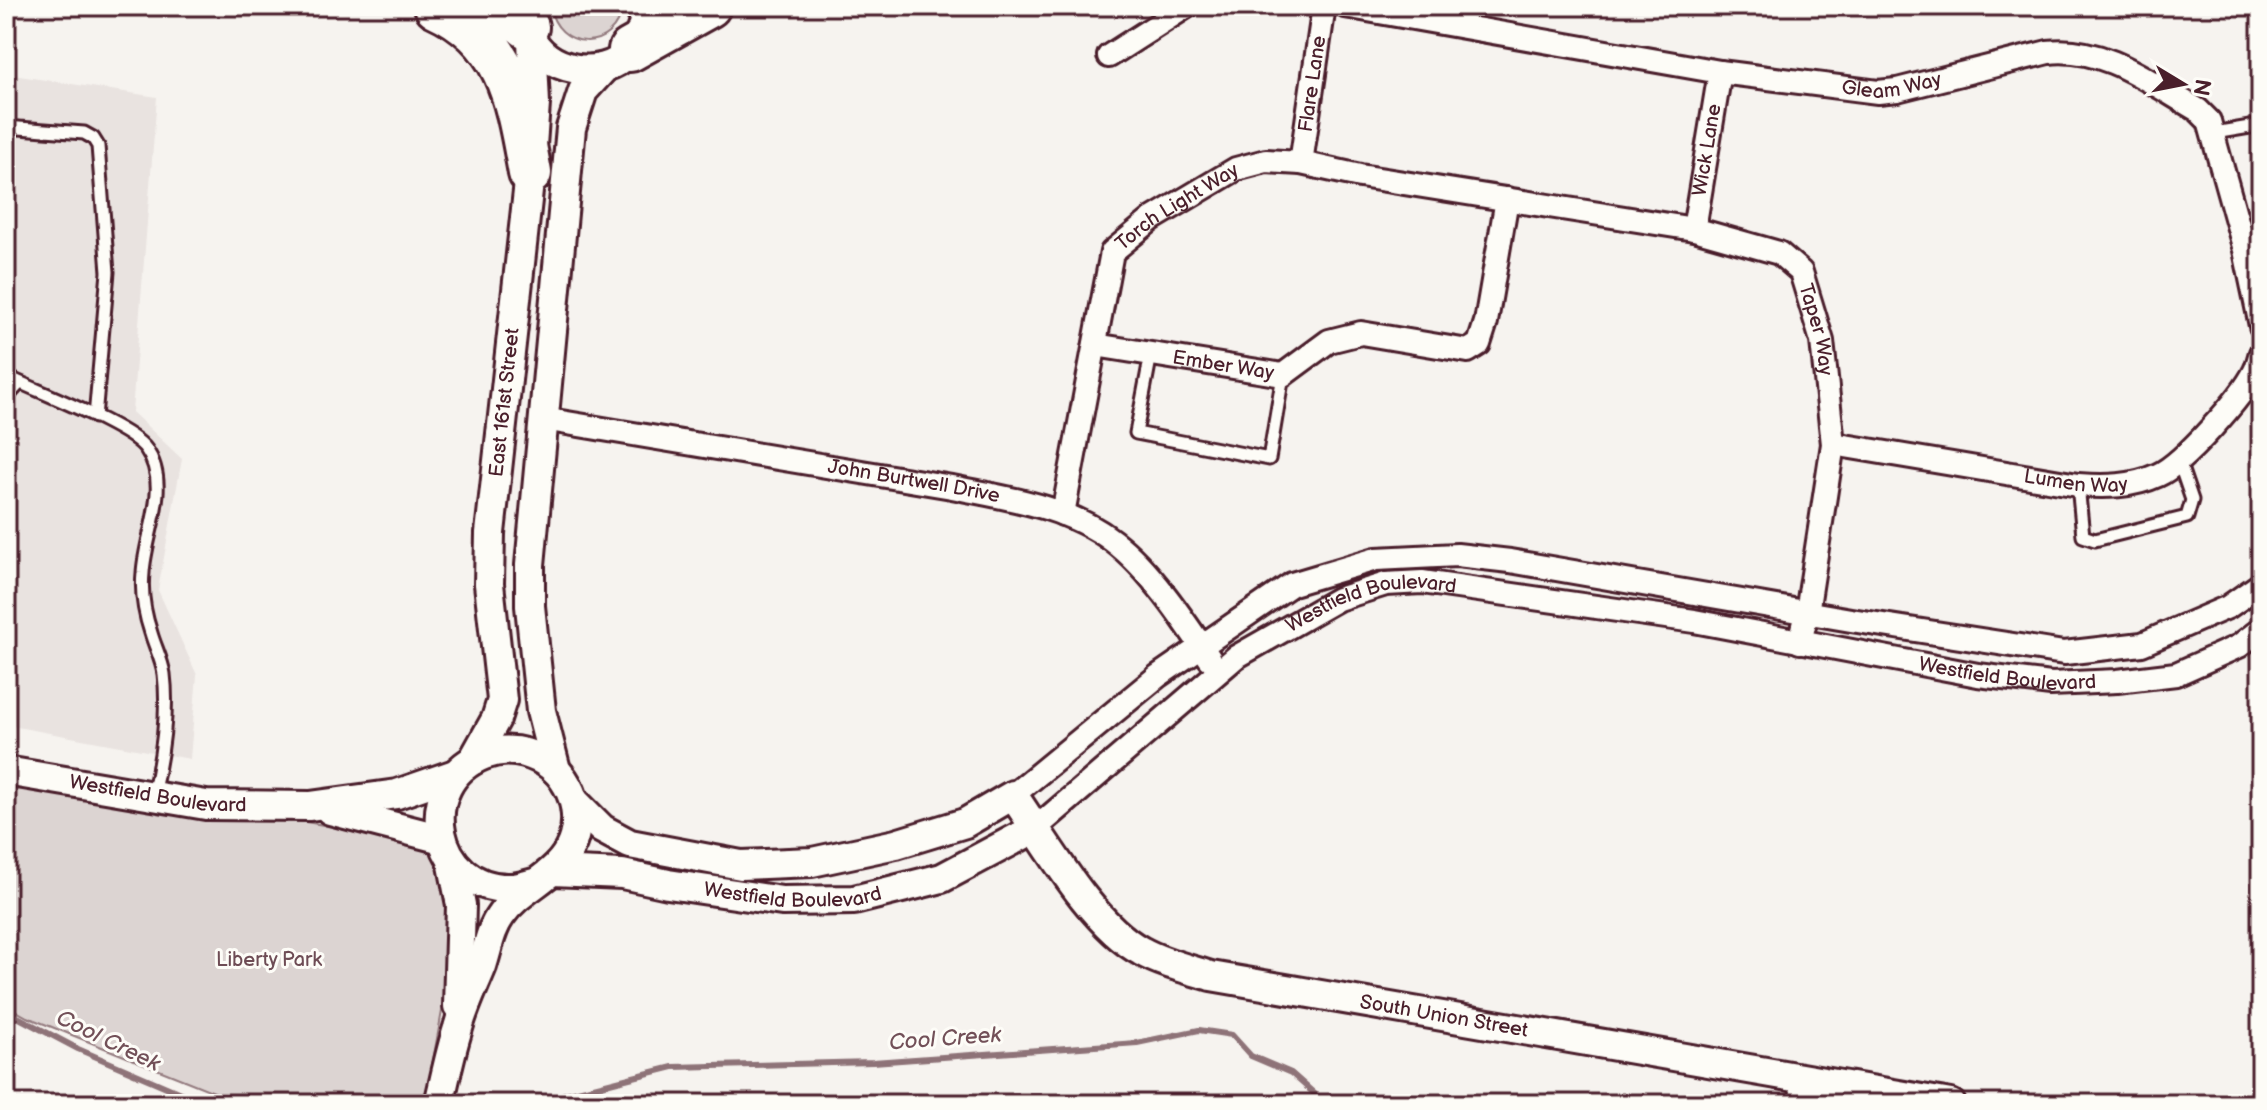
<svg xmlns="http://www.w3.org/2000/svg" width="2267" height="1110" font-family="'Balsamiq Sans',sans-serif">
<rect width="100%" height="100%" fill="#f6f3ef"/>
<filter id="ink" filterUnits="userSpaceOnUse"><feTurbulence type="fractalNoise" baseFrequency=".0125" numOctaves="2"/><feDisplacementMap in="SourceGraphic" scale="16" xChannelSelector="R" yChannelSelector="G"/><feConvolveMatrix kernelMatrix="1 2 1 2 8 2 1 2 1" color-interpolation-filters="sRGB"/></filter>
<g filter="url(#ink)">
<path fill="#e9e3e0" d="M 6,74 L 157,97 L 132,412 L 182,459 L 158,590 L 197,675 L 190,759 L 6,725 Z"/>
<path fill="#dcd4d2" stroke="#937a7e" stroke-width="2" d="M 550,6 L 622,6 C 615,55 556,50 550,6 Z
M 6,771 L 412,840 L 429,846 L 444,860 L 452,900 L 449,973 L 425,1104 L 244,1104 L 27,1017 L 6,1005 Z"/>
<g fill="none" stroke-linecap="round" stroke-linejoin="round">
<path stroke="#8e7378" stroke-width="6" d="M 6,1011 L 78,1049 L 185,1095 L 194,1104
M 545,1104 L 558,1096 L 673,1067 L 873,1062 L 1137,1043 L 1199,1030 L 1232,1035 L 1251,1056 L 1291,1073 L 1326,1104"/>
<defs>
<path id="service" d="M 6,127 L 84,133 L 93,138 L 98,146 L 108,272 L 95,417
M 2214,133 L 2256,126 L 2261,128
M 1151,354 L 1136,433 L 1269,459 L 1283,375
M 6,376 C 36,391 130,426 146,449 C 172,486 145,533 143,573 C 141,592 145,615 151,633 C 155,647 162,660 164,674 C 169,714 162,756 153,795
M 6,398 L 20,383
M 2078,485 L 2083,536 L 2095,540 L 2187,517 L 2192,500 L 2179,462"/>
<g id="minor">
<path id="s1" d="M 1345,6 L 1720,72 L 1878,92 L 1897,90 L 2048,52 C 2103,45 2151,83 2198,110 L 2209,121 L 2245,250 L 2261,326"/>
<path d="M 1109,56 L 1187,6"/>
<path id="s2" d="M 1301,163 L 1324,6"/>
<path id="s3" d="M 1694,229 L 1720,72"/>
<path id="s4" d="M 1095,345 L 1283,375 L 1329,341 L 1361,333 L 1468,351 L 1479,344 L 1486,322 L 1507,199"/>
<path id="s5" d="M 543,419 L 952,487 C 1006,498 1068,506 1113,541 C 1150,569 1184,620 1210,659"/>
<path id="s6" d="M 1833,444 L 2078,485 C 2105,487 2132,487 2158,475 C 2183,464 2243,396 2255,371 C 2258,365 2259,358 2261,353"/>
<path id="s7" d="M 1063,514 L 1112,252 L 1152,219 L 1236,169 L 1266,161 L 1301,163 L 1360,176 L 1694,229 L 1779,253 L 1801,272 L 1822,341 L 1833,444 L 1807,613 L 1800,642"/>
<path d="M 1013,795 L 1158,676 L 1292,584 L 1376,559 L 1457,555 L 1510,561 L 1851,620 L 2064,653 L 2142,644 L 2228,607 L 2261,584"/>
<path id="s8" d="M 1036,828 L 1236,657 L 1338,599 L 1386,584 L 1422,582 L 1694,621 L 1978,675 L 2051,684 L 2117,681 L 2176,674 L 2239,646 L 2261,629"/>
<path d="M 1800,1104 L 1804,1079"/>
</g>
<g id="tertiary">
<path d="M 529,34 C 544,72 602,82 629,52 C 640,39 645,23 647,6"/>
<path id="s9" d="M 473,760 L 496,719 L 502,700 L 489,584 L 490,533 L 530,173 L 535,104 L 532,40"/>
<path d="M 556,770 L 541,711 L 530,606 L 530,565 L 571,128 L 583,91 L 604,68"/>
<path id="s10" d="M 6,771 L 206,805 L 310,806 L 397,794 L 455,774"/>
<path id="s11" d="M 575,802 L 602,829 L 630,844 L 741,865 L 812,862 L 896,844 L 965,823 L 1013,795 C 1045,841 1092,925 1141,951 C 1162,963 1188,969 1211,976 L 1951,1104"/>
<path d="M 330,810 L 442,839"/>
<path d="M 452,860 L 461,905 L 458,1006"/>
<path id="s12" d="M 553,871 L 622,874 L 668,884 L 782,901 L 854,900 L 942,878 L 1036,828"/>
<path d="M 439,1104 C 445,1079 450,1053 458,1028 C 464,1006 474,986 482,966 C 488,948 490,930 501,915 C 521,886 559,877 572,843 C 579,825 577,802 567,785 C 558,768 542,758 525,753 C 511,749 497,750 484,755 C 412,783 433,890 510,888 C 518,888 526,885 534,883"/>
</g>
<path id="motorway" d="M 436,6 C 509,39 517,102 530,173
M 502,6 L 527,27
M 630,50 L 709,6"/>
</defs>
<use href="#service" stroke="#4a1f2b" stroke-width="17"/>
<use href="#minor" stroke="#4a1f2b" stroke-width="28"/>
<use href="#tertiary" stroke="#4a1f2b" stroke-width="34"/>
<use href="#motorway" stroke="#4a1f2b" stroke-width="48"/>
<use href="#service" stroke="#fdfcf7" stroke-width="11"/>
<use href="#minor" stroke="#fdfcf7" stroke-width="22"/>
<use href="#tertiary" stroke="#fdfcf7" stroke-width="28"/>
<use href="#motorway" stroke="#fdfcf7" stroke-width="42"/>
</g>
</g>
<g text-anchor="middle" dominant-baseline="central" stroke-width="6" stroke-linejoin="round" paint-order="stroke">
<g font-size="20" fill="#4a1f2b" stroke="#fdfcf7">
<text stroke="none"><textPath href="#s1" startOffset="554">Gleam Way</textPath></text>
<text stroke="none"><textPath href="#s2" startOffset="80">Flare Lane</textPath></text>
<text stroke="none"><textPath href="#s3" startOffset="80">Wick Lane</textPath></text>
<text stroke="none"><textPath href="#s7" startOffset="346">Torch Light Way</textPath></text>
<text stroke="none"><textPath href="#s7" startOffset="1058">Taper Way</textPath></text>
<text stroke="none"><textPath href="#s4" startOffset="130">Ember Way</textPath></text>
<text stroke="none"><textPath href="#s9" startOffset="366">East 161st Street</textPath></text>
<text stroke="none"><textPath href="#s6" startOffset="246">Lumen Way</textPath></text>
<text stroke="none"><textPath href="#s5" startOffset="376">John Burtwell Drive</textPath></text>
<text stroke="none"><textPath href="#s8" startOffset="412">Westfield Boulevard</textPath></text>
<text stroke="none"><textPath href="#s8" startOffset="1060">Westfield Boulevard</textPath></text>
<text stroke="none"><textPath href="#s10" startOffset="154">Westfield Boulevard</textPath></text>
<text stroke="none"><textPath href="#s12" startOffset="242">Westfield Boulevard</textPath></text>
<text stroke="none"><textPath href="#s11" startOffset="982">South Union Street</textPath></text>
</g>
<g font-size="20" fill="#6e4c55" stroke="#fdfcf7">
<text x="269" y="960">Liberty Park</text>
</g>
<g font-size="22" font-style="italic" fill="#725058" stroke="#fdfcf7">
<text transform="translate(945 1039) rotate(-4)">Cool Creek</text>
<text transform="translate(108 1041) rotate(26)">Cool Creek</text>
</g>
</g>
<rect width="2267" height="1110" fill="none" stroke="#fdfcf7" stroke-width="32"/>
<rect x="16" y="16" width="2235" height="1078" fill="none" stroke="#4a1f2b" stroke-width="3" filter="url(#ink)"/>
<g transform="translate(2183 84) rotate(100)" stroke="#fdfcf7" stroke-width="6" paint-order="stroke">
<path d="M0-6L14 30L0 20L-14 30Z" fill="#4a1f2b"/>
<text y="-12" font-size="22" font-weight="bold" text-anchor="middle" fill="#4a1f2b">N</text>
</g>
</svg>
